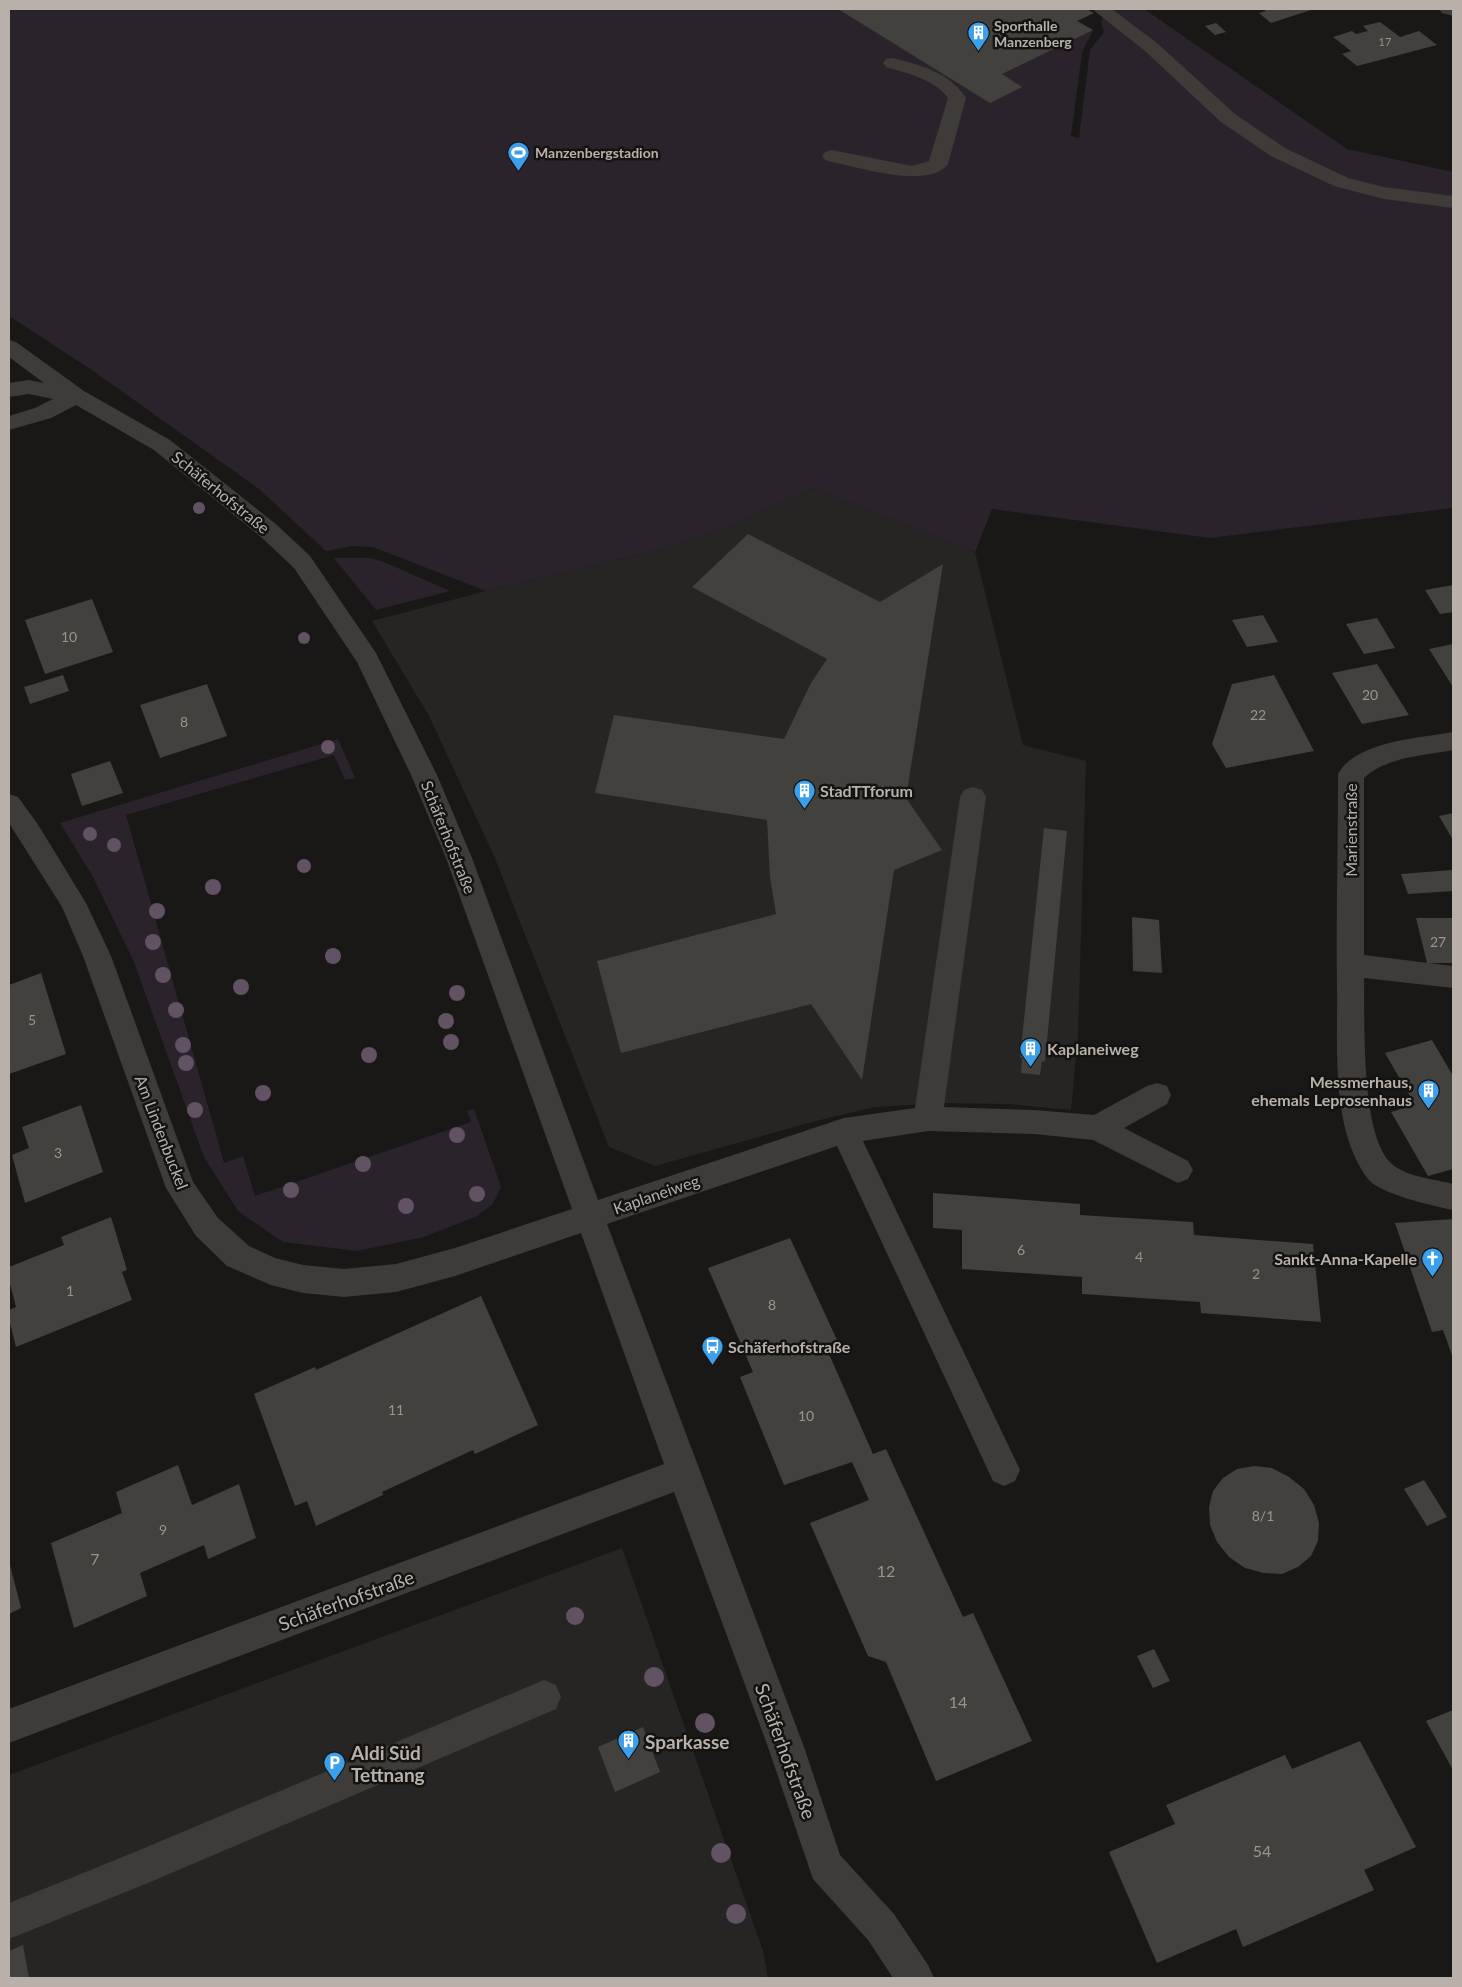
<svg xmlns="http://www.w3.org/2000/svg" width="1462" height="1987" font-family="Lato,sans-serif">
<rect width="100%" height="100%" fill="#191817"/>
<path fill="#262523" d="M 813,488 L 975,552 L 1023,745 L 1086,761 L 1078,1036 L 1071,1110 L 1009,1104 L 941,1103 L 875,1107 L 816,1121 L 655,1166 L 609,1147 L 494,856 L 429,716 L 372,621 L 486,591 L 667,548 L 727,528 Z
M 622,1548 L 763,1951 L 768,1978 L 9,1978 L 9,1775 Z"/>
<path fill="#2a232c" d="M 9,9 L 1086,9 L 1094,13 L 1077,21 L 1093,30 L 1082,52 L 1071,136 L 1079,138 L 1090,50 L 1104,32 L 1101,22 L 1104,14 L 1277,153 L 1419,203 L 1453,206 L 1453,508 L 1210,538 L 992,509 L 975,552 L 813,488 L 727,528 L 667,548 L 486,591 L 373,547 L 353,546 L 326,551 L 259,489 L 89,368 L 9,316 Z
M 1107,9 L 1144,9 L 1347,149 L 1453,172 L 1453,199 L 1386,189 L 1346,181 L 1315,166 L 1233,117 L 1135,26 Z
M 334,558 L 370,558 L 384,562 L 450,591 L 376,610 Z
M 338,739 L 355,778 L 345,780 L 334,755 L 126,815 L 224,1163 L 243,1156 L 255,1196 L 471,1122 L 467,1111 L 474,1109 L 501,1187 L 493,1204 L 477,1216 L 424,1237 L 357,1251 L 283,1242 L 238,1211 L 204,1157 L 134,962 L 92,875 L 60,823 Z"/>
<path fill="#43413e" d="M 838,9 L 1086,9 L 1094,13 L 1077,21 L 1093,30 L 1002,74 L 1022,87 L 990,103 Z
M 1263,9 L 1314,9 L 1271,23 L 1259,13 L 1266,11 Z
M 1380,22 L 1400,37 L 1419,31 L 1437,45 L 1357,66 L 1342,54 L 1351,51 L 1333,37 L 1352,31 L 1356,34 L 1368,31 L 1363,26 Z
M 1216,23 L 1226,32 L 1215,35 L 1205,26 Z
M 748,534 L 880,602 L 943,564 L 906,798 L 942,850 L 894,870 L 862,1080 L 811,1004 L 621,1053 L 597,961 L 776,914 L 770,877 L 767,820 L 595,793 L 614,715 L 784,739 L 811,683 L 827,659 L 692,587 Z
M 1453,585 L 1453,612 L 1440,614 L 1425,590 Z
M 92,599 L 113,652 L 45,674 L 25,620 Z
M 1263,615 L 1278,642 L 1247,647 L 1232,620 Z
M 1377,618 L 1395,648 L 1364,654 L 1346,624 Z
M 1453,644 L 1453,687 L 1429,649 Z
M 1377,664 L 1409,715 L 1362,724 L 1332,673 Z
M 63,675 L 69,691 L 30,704 L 24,687 Z
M 1274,675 L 1314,751 L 1226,768 L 1212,744 L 1232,684 Z
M 207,684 L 227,736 L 160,758 L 140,705 Z
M 110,761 L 123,793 L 82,806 L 71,774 Z
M 1453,813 L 1453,840 L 1439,816 Z
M 1044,828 L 1067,831 L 1045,1062 L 1042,1061 L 1040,1075 L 1021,1073 L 1022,1058 L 1020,1058 Z
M 1452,870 L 1453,891 L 1408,894 L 1401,874 Z
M 1132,917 L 1159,920 L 1162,973 L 1133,971 Z
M 1416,918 L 1453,918 L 1453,963 L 1427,963 Z
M 41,973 L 66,1054 L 9,1074 L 9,985 Z
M 1432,1040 L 1453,1076 L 1453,1169 L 1428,1176 L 1391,1112 L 1415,1105 L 1385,1053 Z
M 81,1105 L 103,1172 L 25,1203 L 12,1155 L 29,1148 L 22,1127 Z
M 933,1193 L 1080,1204 L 1080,1215 L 1193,1222 L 1194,1235 L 1313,1244 L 1321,1322 L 1201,1313 L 1200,1302 L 1082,1294 L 1082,1277 L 962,1269 L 962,1230 L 933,1228 Z
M 111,1217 L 127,1270 L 122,1272 L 132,1300 L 16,1347 L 9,1319 L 9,1310 L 16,1307 L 9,1280 L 9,1267 L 64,1245 L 61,1237 Z
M 1453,1219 L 1453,1358 L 1443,1330 L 1432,1332 L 1395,1223 Z
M 790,1238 L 837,1340 L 825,1345 L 873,1454 L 886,1449 L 963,1617 L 973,1613 L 1032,1741 L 936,1781 L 886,1662 L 868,1656 L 810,1523 L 869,1500 L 852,1462 L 784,1485 L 740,1377 L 753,1372 L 708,1268 Z
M 481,1296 L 538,1425 L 475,1454 L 473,1450 L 382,1492 L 383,1495 L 316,1526 L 307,1501 L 295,1506 L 254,1394 L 315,1367 L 316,1370 Z
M 178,1465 L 192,1505 L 239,1484 L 256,1538 L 208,1559 L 204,1545 L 140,1573 L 147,1596 L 74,1628 L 51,1543 L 122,1513 L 116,1492 Z
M 1254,1466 L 1272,1468 L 1289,1477 L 1304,1489 L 1314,1505 L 1319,1523 L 1318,1541 L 1311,1556 L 1298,1567 L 1282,1574 L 1264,1573 L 1245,1568 L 1229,1557 L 1217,1542 L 1210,1525 L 1209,1507 L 1213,1491 L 1223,1478 L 1237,1469 Z
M 1424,1480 L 1447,1517 L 1427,1526 L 1404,1489 Z
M 9,1561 L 21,1608 L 9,1614 Z
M 1154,1649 L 1170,1681 L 1153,1688 L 1137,1656 Z
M 1453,1710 L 1453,1770 L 1426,1721 Z
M 643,1727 L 660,1772 L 615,1792 L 598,1747 Z
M 1360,1741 L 1416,1847 L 1364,1870 L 1374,1890 L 1243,1947 L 1236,1929 L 1157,1963 L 1109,1852 L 1175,1824 L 1166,1805 L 1285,1755 L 1292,1769 Z
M 23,1945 L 29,1978 L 9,1978 L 9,1951 Z"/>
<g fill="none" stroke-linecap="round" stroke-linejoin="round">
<path fill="#3e3b38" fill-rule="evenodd" d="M 1092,9 L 1112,9 L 1157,43 L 1235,114 L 1285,148 L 1348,178 L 1384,187 L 1453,196 L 1453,208 L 1384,199 L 1334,186 L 1271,156 L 1221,122 L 1145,51 Z
M 1439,9 L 1453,9 L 1453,16 L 1442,13 Z
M 892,58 C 921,65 949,72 966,98 L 948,164 C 929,190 858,167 832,162 L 825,160 L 822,156 L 825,152 L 832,150 L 912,166 L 929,161 L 948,98 C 934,79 907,73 886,67 L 883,63 L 886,59 Z
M 9,340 L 16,342 L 84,391 L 170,440 L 277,525 L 310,556 L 376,653 L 437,775 L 472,858 L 598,1200 L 844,1118 L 915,1108 L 960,797 L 964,790 L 973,787 L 982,790 L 986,797 L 944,1107 L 1034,1110 L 1094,1115 L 1147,1086 L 1157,1083 L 1167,1086 L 1171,1095 L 1167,1104 L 1124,1128 L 1188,1161 L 1193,1170 L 1188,1179 L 1178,1183 L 1093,1140 L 1034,1134 L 928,1131 L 863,1141 L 1020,1470 L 1015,1481 L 1004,1486 L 993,1481 L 837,1146 L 607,1224 L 804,1747 L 840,1855 L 894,1914 L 928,1965 L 934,1978 L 893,1978 L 868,1940 L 813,1879 L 768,1747 L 674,1492 L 9,1743 L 9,1709 L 664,1464 L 581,1233 L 455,1276 L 396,1292 L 344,1297 L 303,1293 L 271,1285 L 227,1266 L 196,1236 L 166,1188 L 83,956 L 62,907 L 9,823 L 9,794 L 18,797 L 37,823 L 86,903 L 111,956 L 193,1182 L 218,1218 L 249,1246 L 275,1258 L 303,1265 L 344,1269 L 396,1264 L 455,1248 L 572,1209 L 446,858 L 411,775 L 357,662 L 294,568 L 261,537 L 154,450 L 76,405 L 51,418 L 9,430 L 9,416 L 35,408 L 53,399 L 29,394 L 9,397 L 9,383 L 29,380 L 44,383 L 9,357 Z
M 1453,732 L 1453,750 C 1423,756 1388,756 1364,778 L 1364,955 L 1453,966 L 1453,988 L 1364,978 C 1365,1019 1360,1136 1392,1164 C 1407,1177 1434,1179 1453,1184 L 1453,1210 C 1434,1206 1379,1194 1368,1179 C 1330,1128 1338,1047 1337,987 C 1336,916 1338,845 1338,774 C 1356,741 1420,738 1453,732 Z
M 544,1680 L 556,1685 L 561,1697 L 556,1709 L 148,1883 L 9,1939 L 9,1903 L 130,1854 Z"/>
</g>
<g fill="#625263">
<circle cx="199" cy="508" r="6"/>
<circle cx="304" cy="638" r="6"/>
<circle cx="328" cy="747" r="7"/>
<circle cx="90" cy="834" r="7"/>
<circle cx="114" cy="845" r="7"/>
<circle cx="304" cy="866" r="7"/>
<circle cx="213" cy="887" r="8"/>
<circle cx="157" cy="911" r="8"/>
<circle cx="153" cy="942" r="8"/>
<circle cx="333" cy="956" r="8"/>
<circle cx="163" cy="975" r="8"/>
<circle cx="241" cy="987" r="8"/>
<circle cx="457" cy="993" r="8"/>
<circle cx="176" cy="1010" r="8"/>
<circle cx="446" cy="1021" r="8"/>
<circle cx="451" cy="1042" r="8"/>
<circle cx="183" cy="1045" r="8"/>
<circle cx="369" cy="1055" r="8"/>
<circle cx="186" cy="1063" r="8"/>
<circle cx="263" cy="1093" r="8"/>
<circle cx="195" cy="1110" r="8"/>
<circle cx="457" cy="1135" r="8"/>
<circle cx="363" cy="1164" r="8"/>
<circle cx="291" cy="1190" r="8"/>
<circle cx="477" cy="1194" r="8"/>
<circle cx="406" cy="1206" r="8"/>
<circle cx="575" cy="1616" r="9"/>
<circle cx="654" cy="1677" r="10"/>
<circle cx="705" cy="1723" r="10"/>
<circle cx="721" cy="1853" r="10"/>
<circle cx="736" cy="1914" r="10"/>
</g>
<defs>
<symbol id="building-pin" viewBox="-11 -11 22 30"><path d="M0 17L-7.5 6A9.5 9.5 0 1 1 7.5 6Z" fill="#3c9feb" stroke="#141312"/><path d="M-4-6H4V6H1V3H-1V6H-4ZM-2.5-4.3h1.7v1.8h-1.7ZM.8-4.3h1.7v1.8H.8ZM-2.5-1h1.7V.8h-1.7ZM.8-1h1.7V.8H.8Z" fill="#fff"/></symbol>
<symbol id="stadium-pin" viewBox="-11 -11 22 30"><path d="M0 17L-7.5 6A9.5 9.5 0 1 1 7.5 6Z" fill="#3c9feb" stroke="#141312"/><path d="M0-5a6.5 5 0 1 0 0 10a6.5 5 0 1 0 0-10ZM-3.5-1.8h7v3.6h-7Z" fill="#fff"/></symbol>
<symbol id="church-pin" viewBox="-11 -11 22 30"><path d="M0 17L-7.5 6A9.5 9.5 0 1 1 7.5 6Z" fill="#3c9feb" stroke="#141312"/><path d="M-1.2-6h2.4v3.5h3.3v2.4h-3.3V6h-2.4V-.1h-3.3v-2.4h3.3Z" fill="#fff"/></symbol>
<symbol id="bus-pin" viewBox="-11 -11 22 30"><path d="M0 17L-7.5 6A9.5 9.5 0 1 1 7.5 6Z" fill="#3c9feb" stroke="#141312"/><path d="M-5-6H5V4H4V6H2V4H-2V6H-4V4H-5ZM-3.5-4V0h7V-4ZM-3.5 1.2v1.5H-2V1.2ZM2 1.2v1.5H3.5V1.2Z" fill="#fff"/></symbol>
<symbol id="parking-pin" viewBox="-11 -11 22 30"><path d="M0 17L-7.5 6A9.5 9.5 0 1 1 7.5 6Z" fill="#3c9feb" stroke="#141312"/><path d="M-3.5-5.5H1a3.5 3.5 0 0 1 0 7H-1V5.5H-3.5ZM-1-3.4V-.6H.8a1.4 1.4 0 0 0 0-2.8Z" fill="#fff"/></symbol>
</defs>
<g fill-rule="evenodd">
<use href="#building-pin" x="966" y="20" width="25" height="34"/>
<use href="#stadium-pin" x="506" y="140" width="25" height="34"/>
<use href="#building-pin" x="792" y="778" width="25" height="34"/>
<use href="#building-pin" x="1018" y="1036" width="25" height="34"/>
<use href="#building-pin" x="1416" y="1078" width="25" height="34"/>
<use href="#church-pin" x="1420" y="1246" width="25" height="34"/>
<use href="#bus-pin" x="700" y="1334" width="25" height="34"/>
<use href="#building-pin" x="616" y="1728" width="25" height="34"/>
<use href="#parking-pin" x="322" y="1750" width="25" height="34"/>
</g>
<g text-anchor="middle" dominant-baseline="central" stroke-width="5" stroke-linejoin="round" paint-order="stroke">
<g font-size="11" fill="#9b948e">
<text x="1385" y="41">17</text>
</g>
<g font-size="14" font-weight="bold" fill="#b8b0a9" stroke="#141312" text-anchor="start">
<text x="994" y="25">Sporthalle<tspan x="994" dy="16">Manzenberg</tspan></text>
<text x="535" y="152">Manzenbergstadion</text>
</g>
<g font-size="14" fill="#9b948e">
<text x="69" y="636">10</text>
<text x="1370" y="694">20</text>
<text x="1258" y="714">22</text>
<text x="184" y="721">8</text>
<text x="1438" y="941">27</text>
<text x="32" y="1019">5</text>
<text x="58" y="1152">3</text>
<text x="1021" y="1249">6</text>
<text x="1139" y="1256">4</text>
<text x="1256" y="1273">2</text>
<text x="70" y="1290">1</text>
<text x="772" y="1304">8</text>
<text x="396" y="1409">11</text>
<text x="806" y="1415">10</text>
<text x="1263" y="1515">8/1</text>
<text x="163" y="1529">9</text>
</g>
<g font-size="16" fill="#b8b0a9" stroke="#141312">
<text transform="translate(221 492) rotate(39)">Schäferhofstraße</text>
<text transform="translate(1350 830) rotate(-90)">Marienstraße</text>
<text transform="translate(449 837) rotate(68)">Schäferhofstraße</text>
<text transform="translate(162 1132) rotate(69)">Am Lindenbuckel</text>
<text transform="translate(656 1194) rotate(-19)">Kaplaneiweg</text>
</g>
<g font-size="16" font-weight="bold" fill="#b8b0a9" stroke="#141312" text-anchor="start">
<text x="820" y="790">StadTTforum</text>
<text x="1047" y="1048">Kaplaneiweg</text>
<text x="1412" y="1081" text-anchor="end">Messmerhaus,<tspan x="1412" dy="18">ehemals Leprosenhaus</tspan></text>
<text x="1417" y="1258" text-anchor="end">Sankt-Anna-Kapelle</text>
<text x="728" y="1346">Schäferhofstraße</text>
</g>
<g font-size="16" fill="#9b948e">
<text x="95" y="1558">7</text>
<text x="886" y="1570">12</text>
<text x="958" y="1701">14</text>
<text x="1262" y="1850">54</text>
</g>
<g font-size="19" fill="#b8b0a9" stroke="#141312">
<text transform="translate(346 1600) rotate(-20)">Schäferhofstraße</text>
<text transform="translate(786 1751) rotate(70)">Schäferhofstraße</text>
</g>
<g font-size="19" font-weight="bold" fill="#b8b0a9" stroke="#141312" text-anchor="start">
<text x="645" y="1741">Sparkasse</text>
<text x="351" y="1752">Aldi Süd<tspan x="351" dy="22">Tettnang</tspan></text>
</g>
</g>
<rect width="1462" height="1987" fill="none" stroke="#b8b0a9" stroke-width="20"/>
</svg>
